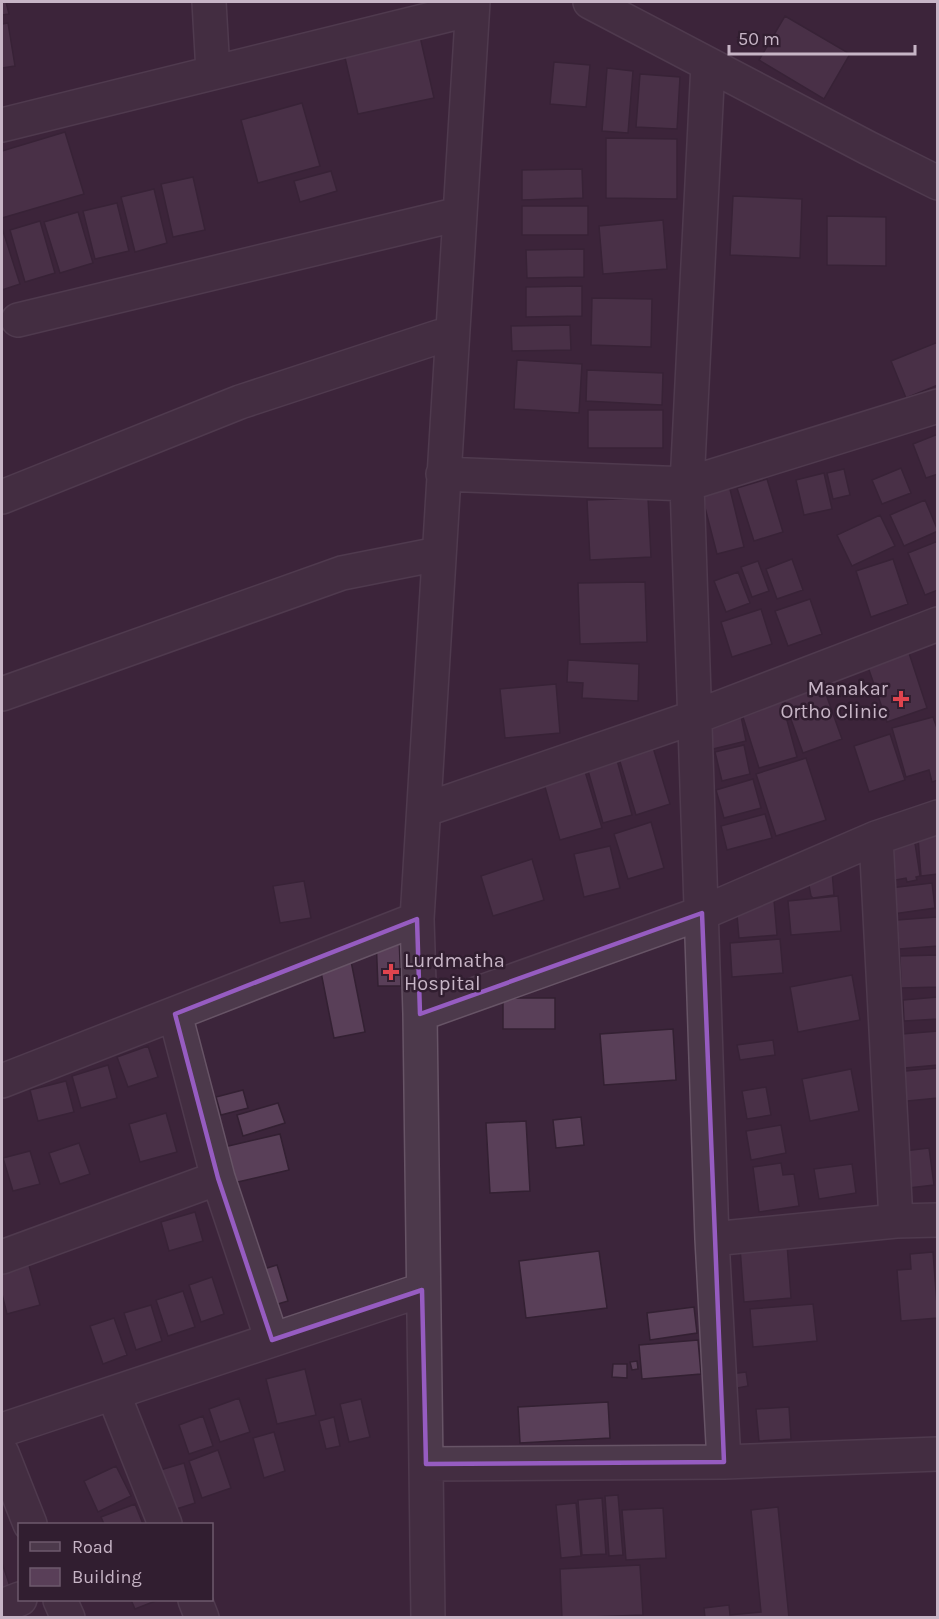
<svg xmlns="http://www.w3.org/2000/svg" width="939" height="1619" font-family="Karla,sans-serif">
<rect width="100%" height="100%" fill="#3c253b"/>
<path fill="#593f58" stroke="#332032" stroke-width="1.5" d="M 2,2 L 6,2 L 9,14 L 2,15 Z
M 785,16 L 850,54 L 824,99 L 759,60 Z
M 8,23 L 15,66 L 2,68 L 2,24 Z
M 419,32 L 434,98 L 358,114 L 343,49 Z
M 554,62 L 590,65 L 586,107 L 550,104 Z
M 607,68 L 633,71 L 628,133 L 602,131 Z
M 640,74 L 680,77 L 677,129 L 636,127 Z
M 302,103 L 320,166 L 258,183 L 241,120 Z
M 65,132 L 84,194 L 2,218 L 2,151 Z
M 606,138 L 677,139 L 677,199 L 606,198 Z
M 582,169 L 583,198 L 522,200 L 522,170 Z
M 331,171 L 337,191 L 300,202 L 294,181 Z
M 193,177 L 205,230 L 173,237 L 161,184 Z
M 154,189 L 167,243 L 135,252 L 121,197 Z
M 733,196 L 802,199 L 800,258 L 730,255 Z
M 117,203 L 129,251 L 95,259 L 83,211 Z
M 522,206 L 588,206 L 588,235 L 522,235 Z
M 78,212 L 93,263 L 60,273 L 44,222 Z
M 827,216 L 886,217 L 886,266 L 827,265 Z
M 663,220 L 667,269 L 603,274 L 599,226 Z
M 40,221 L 55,273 L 25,282 L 10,230 Z
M 2,228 L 20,284 L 2,290 Z
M 584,249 L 584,277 L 527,278 L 526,250 Z
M 582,286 L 582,316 L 526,317 L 526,287 Z
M 592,298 L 652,299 L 651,347 L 591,345 Z
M 570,325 L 571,350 L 512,351 L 511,326 Z
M 938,342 L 938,385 L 906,398 L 891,361 Z
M 517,360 L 582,364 L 579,413 L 514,409 Z
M 587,370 L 663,373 L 662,405 L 586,401 Z
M 588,410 L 663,410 L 663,448 L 588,448 Z
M 938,434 L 938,474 L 926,478 L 913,444 Z
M 901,468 L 911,493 L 882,504 L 872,480 Z
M 844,469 L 850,495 L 833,499 L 827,473 Z
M 824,473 L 832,509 L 804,515 L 796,480 Z
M 767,479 L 783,532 L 754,541 L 737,488 Z
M 729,485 L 744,547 L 717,554 L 701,492 Z
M 648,498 L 651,557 L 590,560 L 587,500 Z
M 925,500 L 938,531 L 904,546 L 890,515 Z
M 880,515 L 895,546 L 852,566 L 837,535 Z
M 938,541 L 938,590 L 925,595 L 908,553 Z
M 792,559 L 803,590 L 777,599 L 766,569 Z
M 893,559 L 908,604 L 871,617 L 856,571 Z
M 758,561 L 769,591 L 752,597 L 741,567 Z
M 738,572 L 750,603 L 726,612 L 714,581 Z
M 645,582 L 647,642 L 580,644 L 578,583 Z
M 810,599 L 822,634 L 788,646 L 775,611 Z
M 761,609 L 772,644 L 732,657 L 721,622 Z
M 908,650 L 927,708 L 887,722 L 867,664 Z
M 568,660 L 639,664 L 638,701 L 582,698 L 583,683 L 567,682 Z
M 822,683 L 842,739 L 803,753 L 783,697 Z
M 556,684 L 560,733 L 505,738 L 500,689 Z
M 782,702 L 797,757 L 759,768 L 742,714 Z
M 741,716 L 746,741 L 713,749 L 707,723 Z
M 933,717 L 938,731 L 938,780 L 932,782 L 929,770 L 906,777 L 892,728 Z
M 890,734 L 905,780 L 869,792 L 854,746 Z
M 652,744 L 670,804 L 636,815 L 618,755 Z
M 744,745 L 750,774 L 722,781 L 715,752 Z
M 806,758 L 826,820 L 776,836 L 756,774 Z
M 617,760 L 632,815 L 603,823 L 587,767 Z
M 584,768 L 602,828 L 560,840 L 543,780 Z
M 753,779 L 761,808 L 724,818 L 716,790 Z
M 765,814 L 772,838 L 727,850 L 721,826 Z
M 651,822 L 664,868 L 628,879 L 614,834 Z
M 938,835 L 938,874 L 921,876 L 918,837 Z
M 914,837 L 920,876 L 916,877 L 917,880 L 907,882 L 906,878 L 890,881 L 884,841 Z
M 610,846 L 620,888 L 584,897 L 574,854 Z
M 532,859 L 544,900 L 493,916 L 481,876 Z
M 832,871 L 834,895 L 813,898 L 811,896 L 807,875 Z
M 304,881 L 311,918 L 280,923 L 273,886 Z
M 932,883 L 935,908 L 893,914 L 890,888 Z
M 838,896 L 841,931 L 791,935 L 788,901 Z
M 774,900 L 777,935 L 739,938 L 736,903 Z
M 937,917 L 938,946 L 899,949 L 897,920 Z
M 399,937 L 401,986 L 378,986 L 376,938 Z
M 780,939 L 783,973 L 732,977 L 730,943 Z
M 938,955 L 938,987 L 901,988 L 900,956 Z
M 350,956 L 365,1032 L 334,1038 L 319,962 Z
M 852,975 L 860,1020 L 798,1032 L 790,987 Z
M 938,997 L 938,1019 L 904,1021 L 903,1000 Z
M 503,998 L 555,998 L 555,1029 L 503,1029 Z
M 673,1029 L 676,1080 L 604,1085 L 600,1034 Z
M 938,1031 L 938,1065 L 893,1069 L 890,1035 Z
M 773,1040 L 775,1055 L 740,1060 L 737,1045 Z
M 148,1046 L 158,1077 L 128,1087 L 117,1057 Z
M 108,1065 L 117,1098 L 81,1108 L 72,1076 Z
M 938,1068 L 938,1098 L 897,1102 L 895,1072 Z
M 851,1069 L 859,1111 L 810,1121 L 802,1079 Z
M 66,1081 L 74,1112 L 38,1121 L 30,1090 Z
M 766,1087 L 771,1115 L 747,1119 L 742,1091 Z
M 243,1090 L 248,1108 L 221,1115 L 216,1097 Z
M 278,1103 L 285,1123 L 243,1136 L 237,1115 Z
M 166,1113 L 177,1152 L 140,1162 L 129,1124 Z
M 581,1117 L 584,1145 L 556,1148 L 553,1120 Z
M 526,1121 L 530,1191 L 490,1193 L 486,1123 Z
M 781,1125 L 786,1153 L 751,1160 L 746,1131 Z
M 280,1134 L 289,1170 L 229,1184 L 220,1148 Z
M 79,1143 L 90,1174 L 60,1184 L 49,1153 Z
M 929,1148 L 934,1185 L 900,1189 L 895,1152 Z
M 30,1151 L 40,1184 L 13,1191 L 3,1158 Z
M 781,1163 L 783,1175 L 794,1174 L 799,1206 L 759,1212 L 753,1167 Z
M 852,1164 L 856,1193 L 819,1199 L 814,1169 Z
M 195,1212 L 203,1241 L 169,1251 L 161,1222 Z
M 787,1244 L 791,1298 L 744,1302 L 740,1247 Z
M 599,1251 L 607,1308 L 526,1318 L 519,1261 Z
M 933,1252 L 938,1318 L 901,1321 L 897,1270 L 911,1269 L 910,1254 Z
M 28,1262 L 40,1305 L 7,1314 L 2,1294 L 2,1269 Z
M 277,1265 L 288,1301 L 264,1308 L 254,1272 Z
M 212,1277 L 224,1314 L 201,1322 L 189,1285 Z
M 183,1291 L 195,1327 L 168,1336 L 156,1300 Z
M 813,1304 L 817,1341 L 753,1347 L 750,1309 Z
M 151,1305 L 162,1341 L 136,1350 L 124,1313 Z
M 694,1307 L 697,1333 L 650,1340 L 647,1313 Z
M 114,1318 L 127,1355 L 103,1364 L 90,1326 Z
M 698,1340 L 701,1374 L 642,1379 L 639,1345 Z
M 637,1361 L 638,1369 L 632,1370 L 630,1362 Z
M 613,1364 L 627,1364 L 627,1378 L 612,1377 Z
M 305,1369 L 316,1415 L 277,1424 L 266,1379 Z
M 746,1372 L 748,1386 L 732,1389 L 730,1374 Z
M 239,1398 L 250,1432 L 220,1442 L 209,1409 Z
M 361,1399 L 370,1437 L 349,1442 L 340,1404 Z
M 608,1402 L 610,1438 L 520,1443 L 518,1407 Z
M 789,1407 L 791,1439 L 759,1441 L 756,1409 Z
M 203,1416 L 213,1446 L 189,1454 L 179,1425 Z
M 334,1417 L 340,1446 L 326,1449 L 319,1421 Z
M 274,1432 L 285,1471 L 264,1478 L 253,1438 Z
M 218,1450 L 231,1488 L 202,1498 L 189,1461 Z
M 184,1463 L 195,1503 L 170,1511 L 157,1471 Z
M 116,1466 L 131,1496 L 98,1512 L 84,1481 Z
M 618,1495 L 623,1555 L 609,1556 L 605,1496 Z
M 602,1498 L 606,1554 L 582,1555 L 578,1500 Z
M 576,1503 L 581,1556 L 561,1558 L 556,1505 Z
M 135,1504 L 143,1524 L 104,1524 L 101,1517 Z
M 778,1507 L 789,1618 L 705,1618 L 704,1608 L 729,1605 L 730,1615 L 761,1612 L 751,1510 Z
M 663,1508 L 666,1558 L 626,1560 L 622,1510 Z
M 2,1563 L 12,1592 L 2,1596 Z
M 640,1565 L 643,1615 L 562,1618 L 560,1569 Z
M 131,1600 L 158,1600 L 135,1609 Z"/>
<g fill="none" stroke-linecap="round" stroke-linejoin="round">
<defs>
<path id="minor" d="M 209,2 L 213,72
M 590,2 L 868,148 L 938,183
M 708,64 L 687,484 L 712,1239 L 724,1462
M 2,125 L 472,9
M 18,320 L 459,214
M 443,474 L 687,484 L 938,406
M 2,497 L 240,402 L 438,337 L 452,334
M 2,694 L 342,573 L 438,554
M 424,810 L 695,717 L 938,624
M 876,838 L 896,1221
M 175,1014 L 218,1178 L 272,1340
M 420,1014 L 702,913 L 876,838 L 938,817
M 2,1081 L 417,919
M 712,1239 L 896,1221 L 938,1220
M 2,1257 L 218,1178
M 113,1393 L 165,1524
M 2,1430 L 422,1290
M 2,1453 L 30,1524
M 426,1464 L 724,1462 L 938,1454
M 60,1600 L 68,1618
M 195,1600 L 202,1618
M 2,1606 L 20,1599
M 428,1618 L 420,1014 L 417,919 L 473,2"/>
</defs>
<use href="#minor" stroke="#675466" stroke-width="36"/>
<use href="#minor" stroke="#4c394b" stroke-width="33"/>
</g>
<path d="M0 0H939V1619H0ZM 702,913 L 724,1462 L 426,1464 L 422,1290 L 272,1340 L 218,1178 L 175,1014 L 417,919 L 420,1014 Z" fill="#3c253b" fill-opacity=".55" fill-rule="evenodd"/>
<path fill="none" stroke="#965cc1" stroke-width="4.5" stroke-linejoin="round" d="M 702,913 L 724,1462 L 426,1464 L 422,1290 L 272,1340 L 218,1178 L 175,1014 L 417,919 L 420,1014 Z"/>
<g fill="#e0444e" stroke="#311e30" stroke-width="2">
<path d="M898 690h6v6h6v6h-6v6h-6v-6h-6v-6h6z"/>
<path d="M388 963h6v6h6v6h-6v6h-6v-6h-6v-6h6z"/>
</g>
<g text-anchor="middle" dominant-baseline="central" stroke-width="5" stroke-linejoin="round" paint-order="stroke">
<g font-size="20" fill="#c7b5c6" stroke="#311e30" text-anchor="end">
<text x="888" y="688">Manakar<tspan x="888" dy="23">Ortho Clinic</tspan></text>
<text x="404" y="960" text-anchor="start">Lurdmatha<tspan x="404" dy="23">Hospital</tspan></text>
</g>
</g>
<rect width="939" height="1619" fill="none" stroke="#c7b5c6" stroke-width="6"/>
<rect x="18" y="1523" width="195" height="78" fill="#311e30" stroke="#6d5a6c" stroke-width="1.5"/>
<rect x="30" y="1542" width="30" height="9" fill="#4c394b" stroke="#6d5a6c" stroke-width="1.5"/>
<text x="72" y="1553" font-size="18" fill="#c7b5c6">Road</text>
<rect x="30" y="1568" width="30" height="18" fill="#593f58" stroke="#6d5a6c" stroke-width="1.5"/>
<text x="72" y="1583" font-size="18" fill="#c7b5c6">Building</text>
<path d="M729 45v9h186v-9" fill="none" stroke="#c7b5c6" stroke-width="3"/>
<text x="738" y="45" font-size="18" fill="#c7b5c6" stroke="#311e30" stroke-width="4.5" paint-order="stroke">50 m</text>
</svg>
